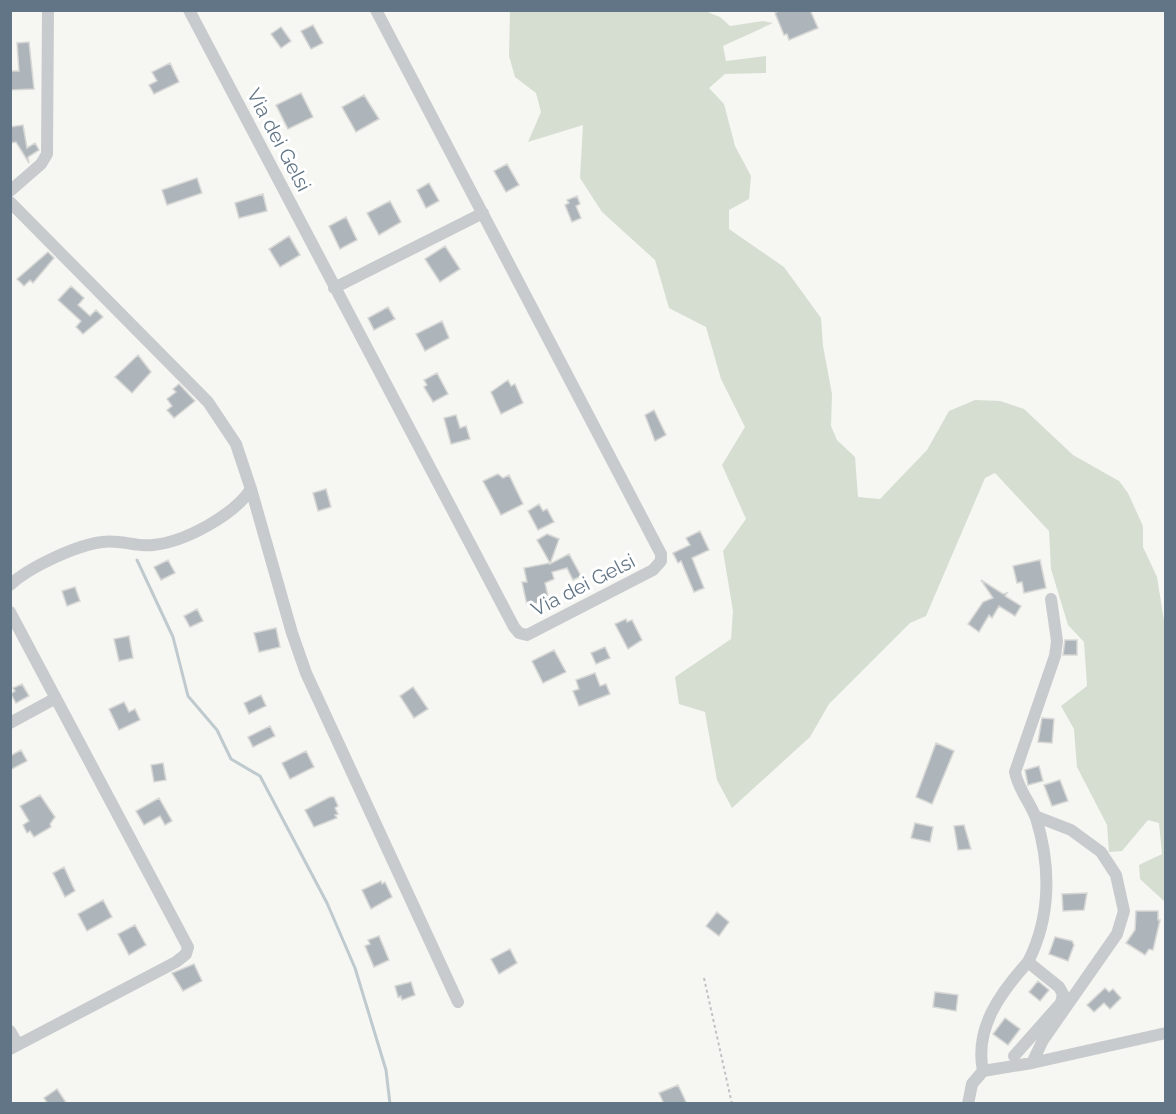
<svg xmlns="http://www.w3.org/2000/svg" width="1176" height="1114" font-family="Raleway,sans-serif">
<rect width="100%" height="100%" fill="#f6f6f2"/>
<path fill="#d6ded2" d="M 705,11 L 720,17 L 730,26 L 763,21 L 773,23 L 723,46 L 726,61 L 766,56 L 766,73 L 725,74 L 709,88 L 724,104 L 735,146 L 751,176 L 749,199 L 729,210 L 729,229 L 784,267 L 821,318 L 823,346 L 832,394 L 831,426 L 837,440 L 855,457 L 858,497 L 880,499 L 927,450 L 949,411 L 975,400 L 1000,401 L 1024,409 L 1073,455 L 1119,481 L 1128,493 L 1143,526 L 1143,547 L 1157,577 L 1165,627 L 1165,902 L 1140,879 L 1139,865 L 1162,854 L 1159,823 L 1148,820 L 1122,851 L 1109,852 L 1107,825 L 1077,767 L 1074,729 L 1061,706 L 1087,686 L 1084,642 L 1068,625 L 1051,569 L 1049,531 L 995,473 L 985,478 L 926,616 L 910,623 L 829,704 L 810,737 L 732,808 L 717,780 L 705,712 L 679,704 L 675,677 L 731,639 L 733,611 L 723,551 L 746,519 L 722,465 L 745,427 L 721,379 L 706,327 L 669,308 L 655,260 L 602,212 L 580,178 L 583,125 L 528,142 L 541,112 L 536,93 L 515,77 L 509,56 L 510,11 Z"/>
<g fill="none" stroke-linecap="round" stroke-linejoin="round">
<path stroke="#bfcacf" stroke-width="3" d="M 137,560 L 173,637 L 188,696 L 217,730 L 231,759 L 260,776 L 327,903 L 355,968 L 386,1070 L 390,1104"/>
</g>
<path fill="#adb5bb" stroke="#d7d7d5" stroke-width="1.5" d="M 780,10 L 810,10 L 818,28 L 789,40 L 787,34 L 784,35 L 775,13 Z
M 313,25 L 323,43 L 311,49 L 301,31 Z
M 281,27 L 291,41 L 281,48 L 271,34 Z
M 29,42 L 34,89 L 10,90 L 10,71 L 19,71 L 17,43 Z
M 170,63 L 179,82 L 154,94 L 149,85 L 157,81 L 152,72 Z
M 301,93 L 313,117 L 288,129 L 276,105 Z
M 364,95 L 379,119 L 356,132 L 342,107 Z
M 23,125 L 27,148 L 35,143 L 39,150 L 28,157 L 29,163 L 16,142 L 10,143 L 10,127 Z
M 507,164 L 519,185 L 506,192 L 494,171 Z
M 197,178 L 202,193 L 167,205 L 162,190 Z
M 429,183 L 439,201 L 426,208 L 417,190 Z
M 263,194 L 267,211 L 239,218 L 235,203 Z
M 577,196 L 580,204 L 576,206 L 581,218 L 572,222 L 565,205 L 569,203 L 567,200 Z
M 390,201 L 401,222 L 379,235 L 367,213 Z
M 346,217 L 357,240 L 340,249 L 329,226 Z
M 289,236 L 300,255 L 280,267 L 269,249 Z
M 445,246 L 460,269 L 440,282 L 425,259 Z
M 48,252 L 54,258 L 33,283 L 30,280 L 24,286 L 17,279 Z
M 71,286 L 84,298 L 78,305 L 90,316 L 96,310 L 103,317 L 83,334 L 76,327 L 81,321 L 58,300 Z
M 388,307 L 395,319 L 374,330 L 368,318 Z
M 442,321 L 449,338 L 425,351 L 416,334 Z
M 138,355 L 151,372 L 132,393 L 115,377 Z
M 437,373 L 448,394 L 433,402 L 424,387 L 427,385 L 424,380 Z
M 508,380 L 511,386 L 515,384 L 523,403 L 501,414 L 491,392 Z
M 179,384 L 195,401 L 174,418 L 167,410 L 172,406 L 167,399 L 176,392 L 173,389 Z
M 654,410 L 666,435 L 655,441 L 645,415 Z
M 456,415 L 460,428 L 466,426 L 470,439 L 451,444 L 444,418 Z
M 498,474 L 503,478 L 509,475 L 523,504 L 501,515 L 483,481 Z
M 326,489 L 331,507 L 318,511 L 313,493 Z
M 539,504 L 543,511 L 547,509 L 554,522 L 538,530 L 528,511 Z
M 700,531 L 709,550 L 692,558 L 704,588 L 694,592 L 681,561 L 678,563 L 673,553 L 690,545 L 686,538 Z
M 547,534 L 559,539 L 550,564 L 569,554 L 581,576 L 573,580 L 567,568 L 552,572 L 554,579 L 545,583 L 548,596 L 543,597 L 544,602 L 527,605 L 522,582 L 527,582 L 524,568 L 550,563 L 537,540 Z
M 168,560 L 175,573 L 161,580 L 154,567 Z
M 1040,560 L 1046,588 L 1024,593 L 1022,582 L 1017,583 L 1013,566 Z
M 981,580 L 1003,594 L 1007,593 L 1005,596 L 1021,606 L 1015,616 L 999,606 L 992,618 L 989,615 L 979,632 L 968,624 L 983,602 L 993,598 Z
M 75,587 L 80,601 L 67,606 L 62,591 Z
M 197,609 L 203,621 L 190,627 L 184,616 Z
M 626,619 L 627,622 L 632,620 L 642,640 L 628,649 L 615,624 Z
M 276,628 L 280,647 L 259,652 L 254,633 Z
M 129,636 L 133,658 L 119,661 L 114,639 Z
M 1065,640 L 1077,640 L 1077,655 L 1063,655 Z
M 605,647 L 610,658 L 596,664 L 591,653 Z
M 554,650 L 566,672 L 543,683 L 532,661 Z
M 595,673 L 600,686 L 606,684 L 610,694 L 579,706 L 573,691 L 579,689 L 576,680 Z
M 22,684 L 29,696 L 16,703 L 11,694 L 15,691 L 13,688 Z
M 413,687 L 428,709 L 414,718 L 400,696 Z
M 261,695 L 266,706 L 249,714 L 244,703 Z
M 124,702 L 129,712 L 135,709 L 140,720 L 119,730 L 109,709 Z
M 1042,718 L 1054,719 L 1052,743 L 1038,742 Z
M 270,726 L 275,736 L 253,747 L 248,737 Z
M 936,743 L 954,751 L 932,804 L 916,797 Z
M 21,750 L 27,761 L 10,770 L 10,756 Z
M 306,751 L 314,767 L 290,779 L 282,763 Z
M 163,763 L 166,780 L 154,782 L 151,765 Z
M 1039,766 L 1043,781 L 1028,785 L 1025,770 Z
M 1060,780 L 1068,801 L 1052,806 L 1044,785 Z
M 40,795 L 55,817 L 50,824 L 51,827 L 34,837 L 30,831 L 27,833 L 23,825 L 29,821 L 20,806 Z
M 330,797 L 334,797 L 338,806 L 335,808 L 338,814 L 335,815 L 337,818 L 314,827 L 305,810 Z
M 159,798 L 172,821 L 165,825 L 160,816 L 144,825 L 136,811 Z
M 915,823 L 933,827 L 930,842 L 911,838 Z
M 964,825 L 971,849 L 958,850 L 954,826 Z
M 64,867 L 75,891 L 65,897 L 53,873 Z
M 381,881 L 382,884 L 385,882 L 392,897 L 371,909 L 362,890 Z
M 1087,893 L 1084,910 L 1063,911 L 1062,894 Z
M 103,900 L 112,917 L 87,931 L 78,914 Z
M 1136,911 L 1158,911 L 1158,920 L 1160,920 L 1153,950 L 1149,949 L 1145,955 L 1126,943 L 1135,930 Z
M 717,912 L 729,922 L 719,936 L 706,926 Z
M 135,925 L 146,945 L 129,955 L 118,934 Z
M 379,936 L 389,960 L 374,967 L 365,946 L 370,944 L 368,940 Z
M 1055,937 L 1072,941 L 1074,945 L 1068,961 L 1049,954 Z
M 510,949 L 517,963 L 499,974 L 491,959 Z
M 194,964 L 202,981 L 183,991 L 172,973 Z
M 1038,981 L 1049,990 L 1040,1001 L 1029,992 Z
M 411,982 L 415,995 L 402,1000 L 401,996 L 398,997 L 395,986 Z
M 1105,988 L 1109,992 L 1113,989 L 1121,998 L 1110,1009 L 1104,1003 L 1094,1012 L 1087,1005 Z
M 935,992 L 958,995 L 956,1011 L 933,1007 Z
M 1005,1018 L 1020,1029 L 1008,1045 L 993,1034 Z
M 678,1085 L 687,1104 L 664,1104 L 659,1093 Z
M 57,1089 L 67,1104 L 48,1104 L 44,1098 Z"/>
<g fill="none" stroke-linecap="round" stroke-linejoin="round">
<path stroke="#c0c2c4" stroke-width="2" stroke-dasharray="3 3" stroke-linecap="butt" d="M 704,978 L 732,1104"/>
<path stroke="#c8cbce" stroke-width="12" d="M 189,10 L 514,627 L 519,633 L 527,635 L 653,570 L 661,561 L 661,554 L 376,10
M 10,191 L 41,164 L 47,154 L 48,10
M 10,202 L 208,402 L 236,444 L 251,489 C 234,515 185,542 153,545 C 136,547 119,539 102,542 C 77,545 29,567 10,585
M 334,288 L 483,213
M 251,489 L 292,633 L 306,673 L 458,1002
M 10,612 L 188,947 L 186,954 L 176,962 L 10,1049
M 10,723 L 56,698
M 1028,962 C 1051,917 1051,866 1036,818 C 1030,802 1018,789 1015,772 L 1055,656 L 1057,641 L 1051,599
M 10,1031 L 18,1045
M 1032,1063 L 1043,1040 L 1117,934 L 1124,911 L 1116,875 L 1101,852 L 1071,830 L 1035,816
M 983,1071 C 974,1028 1001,992 1028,962 L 1059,987 L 1063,994 L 1061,1003 L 1014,1056
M 968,1104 L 972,1084 L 983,1071 L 1032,1063 L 1166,1033"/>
</g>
<g text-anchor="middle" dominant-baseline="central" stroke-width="6" stroke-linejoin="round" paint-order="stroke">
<g font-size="20" fill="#627586" stroke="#fff">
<text transform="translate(279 140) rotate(62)">Via dei Gelsi</text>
<text transform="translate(583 585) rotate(-27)">Via dei Gelsi</text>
</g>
</g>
<rect width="1176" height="1114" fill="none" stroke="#627586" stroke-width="24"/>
</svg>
